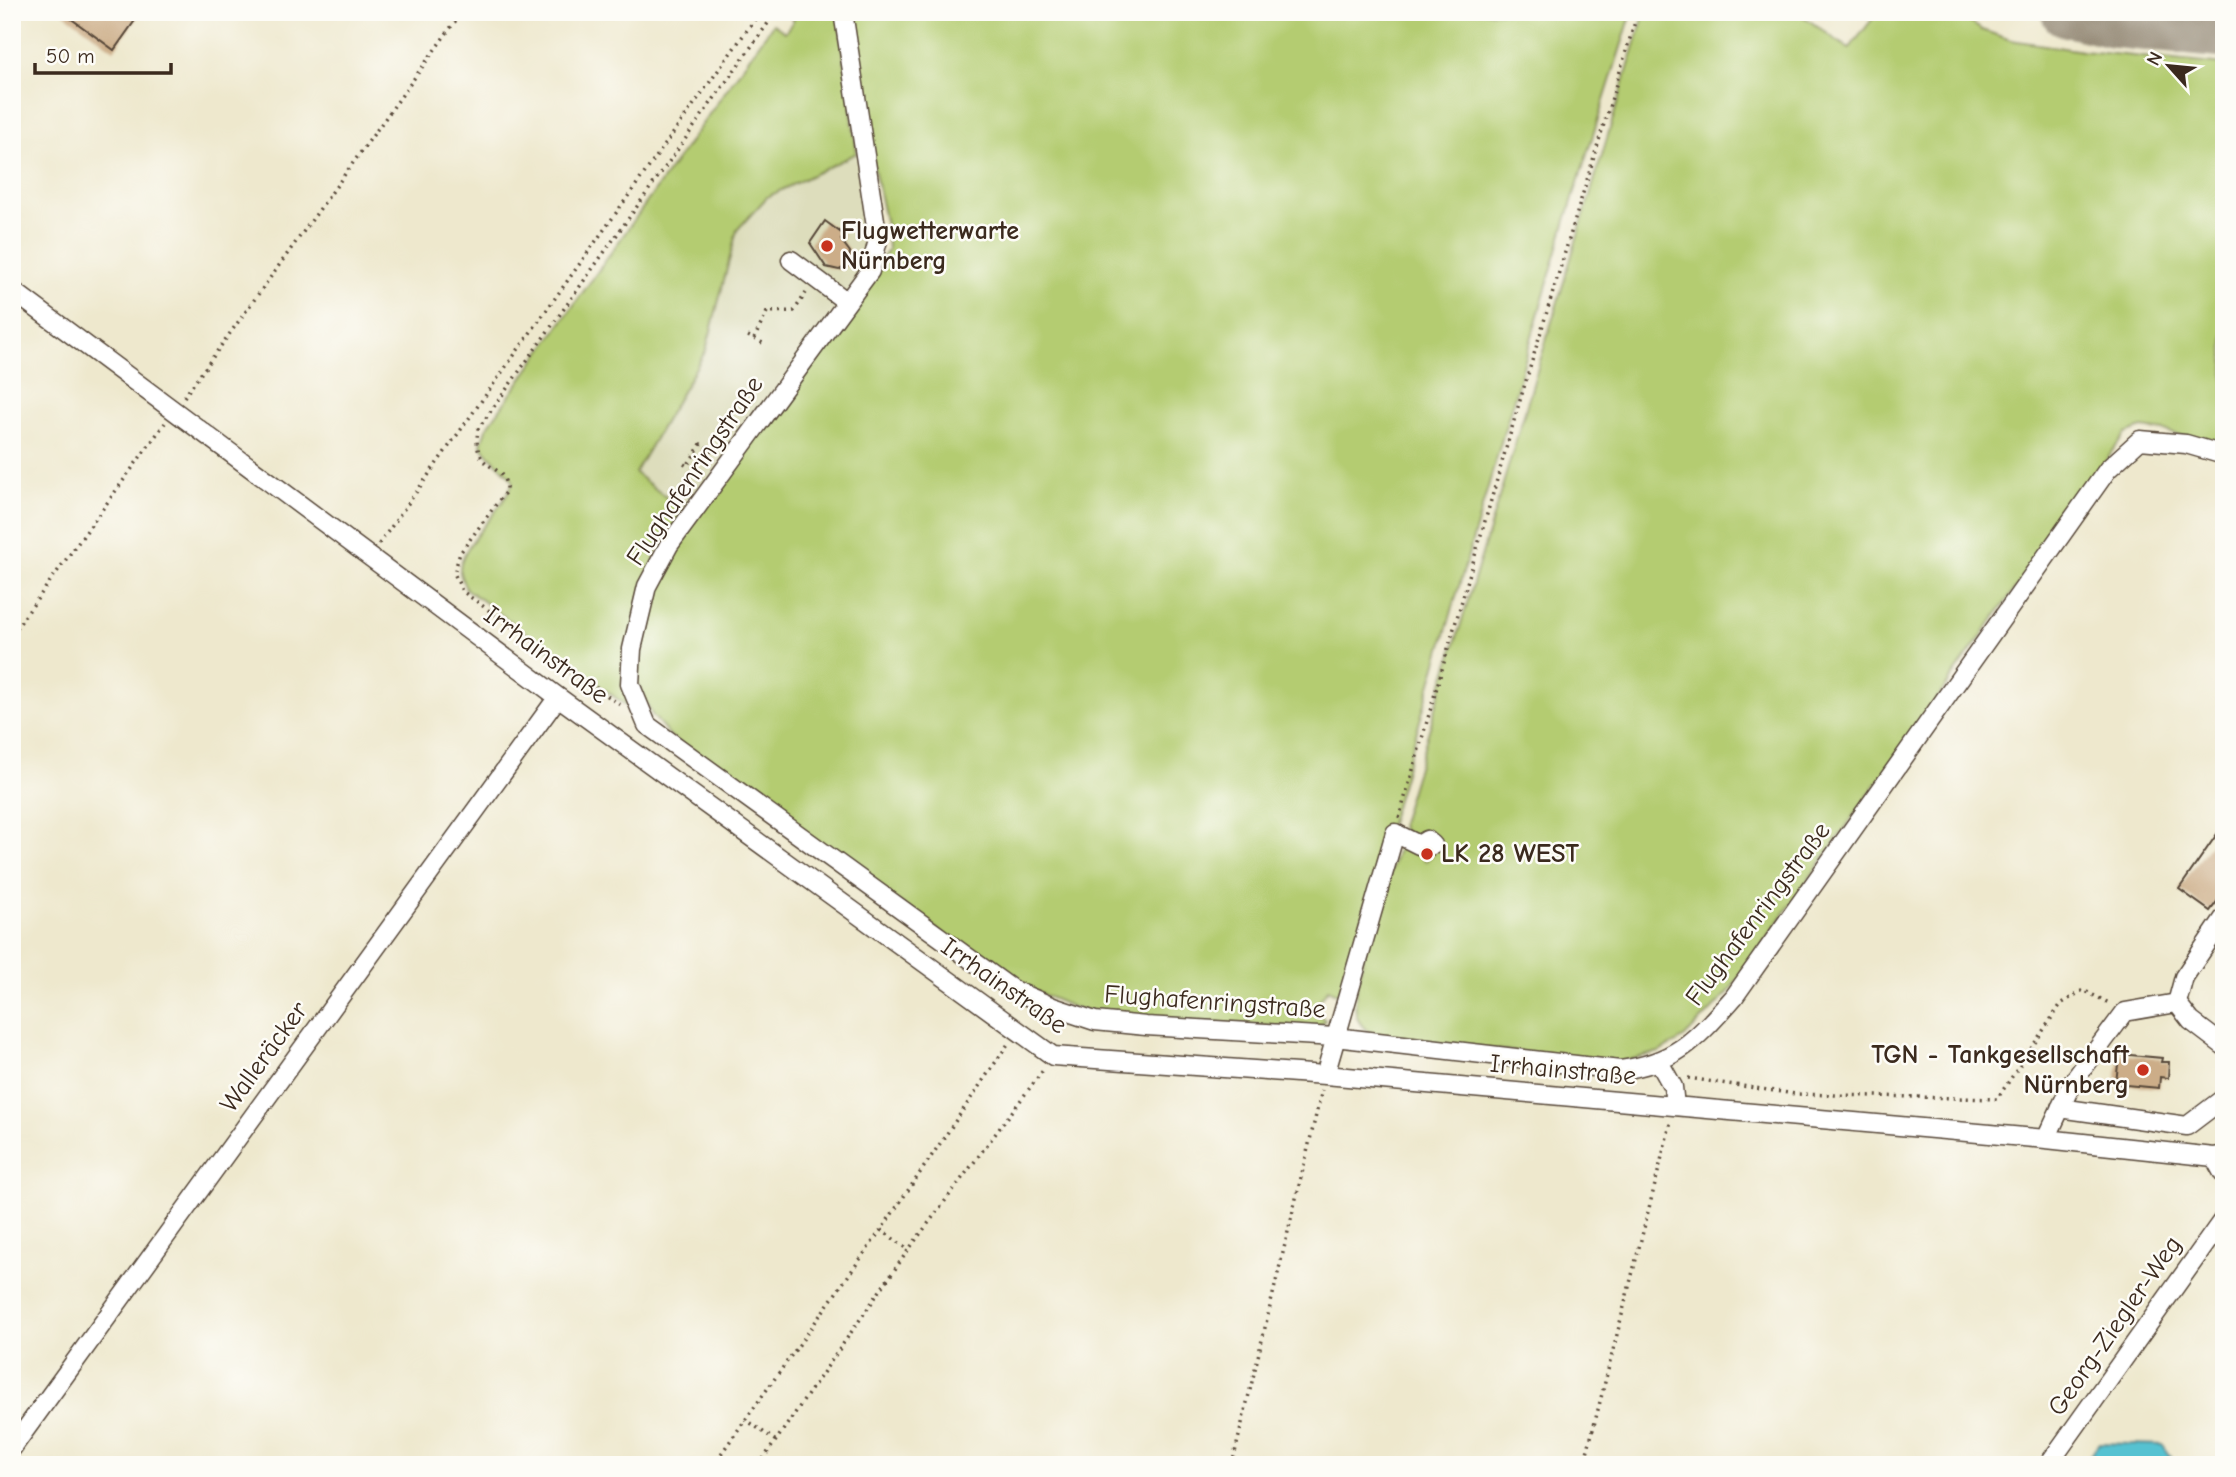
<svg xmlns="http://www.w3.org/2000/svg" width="2236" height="1477" font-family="'Comic Neue',sans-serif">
<rect width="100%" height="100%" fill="#fdfcf7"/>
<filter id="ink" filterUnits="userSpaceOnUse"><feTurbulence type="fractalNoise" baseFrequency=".0143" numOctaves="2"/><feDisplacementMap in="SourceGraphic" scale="14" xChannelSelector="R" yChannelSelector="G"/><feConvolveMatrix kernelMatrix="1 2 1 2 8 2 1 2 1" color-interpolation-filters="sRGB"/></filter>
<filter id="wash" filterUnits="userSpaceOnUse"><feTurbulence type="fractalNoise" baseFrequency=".00686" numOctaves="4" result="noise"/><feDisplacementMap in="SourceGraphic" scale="28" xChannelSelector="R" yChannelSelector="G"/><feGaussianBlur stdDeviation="1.57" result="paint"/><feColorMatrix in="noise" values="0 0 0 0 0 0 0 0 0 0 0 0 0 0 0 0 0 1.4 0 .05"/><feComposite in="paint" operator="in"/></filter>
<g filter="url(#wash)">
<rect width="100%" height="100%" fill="#eee8cd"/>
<path fill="#ddddbc" d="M 857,153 L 871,247 L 865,268 L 685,512 L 635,473 L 706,351 L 737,230 L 767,197 Z"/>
<path fill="#b4cc71" stroke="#787b48" stroke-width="2" d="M 785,12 L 838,12 L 857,153 L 767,197 L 737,230 L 706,350 L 635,473 L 685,512 L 656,553 L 624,683 L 630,708 L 466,589 C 464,584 461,578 460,573 C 457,546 505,510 513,481 C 503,466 489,459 481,444 L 486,429 L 773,24 L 785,32 L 794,20 Z
M 849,12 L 1632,12 L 1562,233 L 1340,995 L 1328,989 L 1313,1009 L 1325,1020 L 1318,1027 L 1311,1028 L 1123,1018 L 1075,1008 L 1006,979 L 672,738 L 652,715 L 638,685 L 636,662 L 658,577 L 677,545 L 876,270 L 888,250 L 887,230 L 865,125 Z
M 1645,12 L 1797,12 L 1849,49 L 1878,12 L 1955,12 L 1982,30 L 2011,40 L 2083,51 L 2224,65 L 2224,448 L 2164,431 L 2142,428 L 2125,434 L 1727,994 L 1685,1037 L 1659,1052 L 1617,1063 L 1376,1036 C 1367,1031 1360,1026 1357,1017 C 1347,987 1389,877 1400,843 L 1420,851 L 1420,856 L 1426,861 L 1434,853 L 1420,840 L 1402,830 L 1401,823 Z"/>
<path fill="#57c2d1" stroke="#497678" stroke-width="2" d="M 2099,1443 L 2163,1445 L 2177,1465 L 2083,1465 Z"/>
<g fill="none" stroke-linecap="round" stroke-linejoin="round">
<path stroke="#948976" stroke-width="49" d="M 2065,12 L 2111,23 L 2224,34"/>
</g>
<g id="blocks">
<path fill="#ccad88" d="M 62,12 L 141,12 L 114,50 Z
M 825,221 L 844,235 L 841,240 L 850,252 L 848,265 L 839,270 L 826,267 L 810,243 Z
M 2224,824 L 2224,892 L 2210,911 L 2179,889 Z
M 2119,1054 L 2162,1058 L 2161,1062 L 2169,1062 L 2168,1078 L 2160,1077 L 2159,1088 L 2116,1084 Z"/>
</g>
</g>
<g filter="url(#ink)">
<use href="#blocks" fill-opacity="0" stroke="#564638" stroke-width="2"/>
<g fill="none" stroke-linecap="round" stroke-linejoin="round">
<defs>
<path id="minor" d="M 843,12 L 878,240 L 870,271 L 669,545 L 647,586 L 632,649 L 630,684 L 647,725 L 1013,990 L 1053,1007 L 1095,1021 L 1146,1026 L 1335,1037 L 1620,1070 C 1677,1063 1697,1038 1734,997 L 2108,469 L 2140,440 L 2186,444 L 2224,455
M 791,260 L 847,302
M 12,290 L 558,697 L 1053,1056 L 1325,1075 L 2046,1139 L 2214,1157 L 2224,1155
M 2224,918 L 2184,977 L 2177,1003 L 2191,1021 L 2224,1046
M 1659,1062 L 1673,1087 L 1675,1106
M 1325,1075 L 1395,833 L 1419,845 L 1427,840 L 1433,845
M 2060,1108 L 2187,1126 L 2224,1098
M 2046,1139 L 2072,1083 L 2125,1012 L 2177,1003
M 2214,1157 L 2224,1175
M 12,1448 L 558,697
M 2048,1465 L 2224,1218"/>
</defs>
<use href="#minor" stroke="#564638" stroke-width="21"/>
<path stroke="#564638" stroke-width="3.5" stroke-dasharray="2 5" stroke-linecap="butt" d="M 748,336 L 767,345
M 754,339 L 767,312 L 794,311 L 806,293
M 184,397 L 462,12
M 684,464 L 687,466 L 701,444 L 715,453
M 379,544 L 760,12
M 12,634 L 165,423
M 620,705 L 462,591 L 454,573 L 460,553 L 506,491 C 508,460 471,476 478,429 L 776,12
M 1399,818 L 1518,407 L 1638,12
M 1688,1078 L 1795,1094 L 1997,1099 L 2061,1004 L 2083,990 L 2111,1004
M 881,1230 L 908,1249
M 745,1419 L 776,1441
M 713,1465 L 881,1230 L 1008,1044
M 759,1465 L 909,1249 L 1044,1069
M 1232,1465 L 1322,1090
M 1584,1465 L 1671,1121"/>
<use href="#minor" stroke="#fff" stroke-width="18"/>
</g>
</g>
<g fill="#c8321e" stroke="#fdfcf7" stroke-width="2.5">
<circle cx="827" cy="246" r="7"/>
<circle cx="1427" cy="854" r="7"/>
<circle cx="2143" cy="1070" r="7"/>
</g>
<g text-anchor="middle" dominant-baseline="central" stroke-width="5" stroke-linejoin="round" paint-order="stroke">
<g font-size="26" font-weight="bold" fill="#3b2a1e" stroke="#fdfcf7" text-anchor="start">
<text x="841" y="231">Flugwetterwarte<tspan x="841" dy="30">Nürnberg</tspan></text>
<text x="1441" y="854">LK 28 WEST</text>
<text x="2129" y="1055" text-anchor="end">TGN - Tankgesellschaft<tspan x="2129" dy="30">Nürnberg</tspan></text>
</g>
<g font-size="26" fill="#3b2a1e" stroke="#fdfcf7">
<text transform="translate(695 471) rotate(-56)">Flughafenringstraße</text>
<text transform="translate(546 655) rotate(36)">Irrhainstraße</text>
<text transform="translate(1758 914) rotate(-53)">Flughafenringstraße</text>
<text transform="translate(1004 986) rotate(35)">Irrhainstraße</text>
<text transform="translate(1215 1002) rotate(4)">Flughafenringstraße</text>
<text transform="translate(264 1057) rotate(-54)">Walleräcker</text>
<text transform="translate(1563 1070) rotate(5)">Irrhainstraße</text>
<text transform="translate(2115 1326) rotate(-55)">Georg-Ziegler-Weg</text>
</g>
</g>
<rect width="2236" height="1477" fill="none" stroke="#fdfcf7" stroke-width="42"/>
<g transform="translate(2169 66) rotate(297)" stroke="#fdfcf7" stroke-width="5" paint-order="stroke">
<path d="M0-5L12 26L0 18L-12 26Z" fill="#3b2a1e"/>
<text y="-10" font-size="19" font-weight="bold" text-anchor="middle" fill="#3b2a1e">N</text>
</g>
<path d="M35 63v10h136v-10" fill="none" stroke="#3b2a1e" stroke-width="3.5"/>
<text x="46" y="63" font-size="21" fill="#3b2a1e" stroke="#fdfcf7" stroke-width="5" paint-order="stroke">50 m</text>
</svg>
